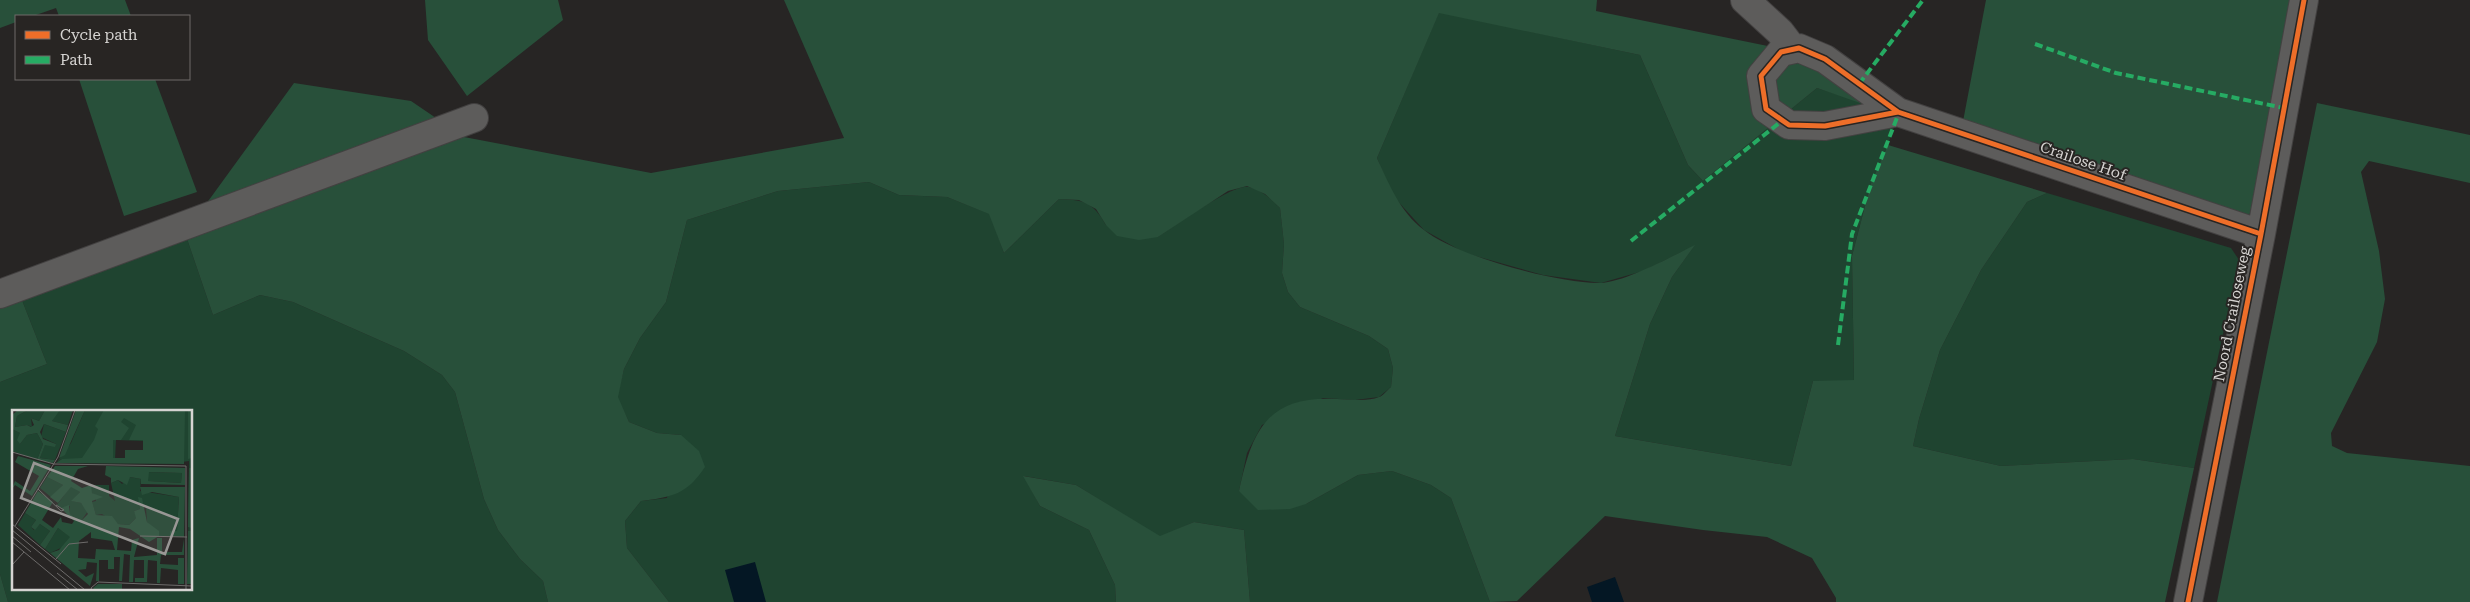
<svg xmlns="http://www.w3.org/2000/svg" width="2470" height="602" font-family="'Roboto Serif',serif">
<rect width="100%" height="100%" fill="#272524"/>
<path fill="#1f4430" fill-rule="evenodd" d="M 1439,12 L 1640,55 L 1688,165 L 1703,181 L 1817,88 L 1898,114 L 1888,145 L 1871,183 L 1852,256 L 1854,381 L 1813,381 L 1791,466 L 1615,436 L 1650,324 L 1672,277 L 1694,246 L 1643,271 L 1601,283 L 1543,275 L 1465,253 L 1424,230 L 1393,196 L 1377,158 Z
M 869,182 L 899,195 L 947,197 L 990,214 L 1004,253 L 1059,199 C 1084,200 1093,202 1106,225 L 1158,237 C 1174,227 1233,183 1249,187 C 1262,190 1271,199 1280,208 L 1284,244 L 1282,273 L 1288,292 L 1300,307 L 1369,336 L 1388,349 L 1393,368 L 1391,387 L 1379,397 L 1355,400 L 1323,398 L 1262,425 L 1247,453 L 1239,491 L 1306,504 L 1358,475 L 1392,471 L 1431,485 L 1451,498 L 1490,602 L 1250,602 L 1244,530 L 1194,522 L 1160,537 L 1076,485 L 1024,476 L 1040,506 L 1089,530 L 1115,585 L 1116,602 L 669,602 L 627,548 L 625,521 L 641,501 L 667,498 L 681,435 L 657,433 L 629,422 L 617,397 L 624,369 L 640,338 L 666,302 L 687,220 L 778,191 Z
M 2047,193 L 2231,248 L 2239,260 L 2194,468 L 2133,459 L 2001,466 L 1913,446 L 1919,419 L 1940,350 L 1981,270 L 2027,202 Z
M 185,233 L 213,315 L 260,295 L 293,302 L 404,351 L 442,375 L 455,392 L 484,499 L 498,530 L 520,559 L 543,581 L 548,602 L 8,602 L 0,574 L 0,382 L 47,364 L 18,290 ZM 14,411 L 191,411 L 191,588 L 14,588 Z"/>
<path fill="#28503a" d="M 0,0 L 125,0 L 131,16 L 59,16 L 56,8 L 33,16 L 16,16 L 16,22 L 0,28 Z
M 425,0 L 558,0 L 563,20 L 467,96 L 428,40 Z
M 784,0 L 1597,0 L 1596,11 L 1802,53 L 1855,89 L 1860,103 L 1817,88 L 1703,181 L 1688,165 L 1640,55 L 1439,13 L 1377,158 C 1389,184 1400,212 1424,230 C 1456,256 1559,284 1600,283 C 1626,282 1672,256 1695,245 L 1672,277 L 1650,324 L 1615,436 L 1791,466 L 1813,381 L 1854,380 L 1852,256 L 1871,183 L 1888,145 L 2047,193 L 2027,202 L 1981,270 L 1940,350 L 1919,419 L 1913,446 L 2001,466 L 2133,459 L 2194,468 L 2165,602 L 1836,602 L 1836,598 L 1812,558 L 1767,537 L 1703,530 L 1605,516 L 1517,601 L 1490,602 L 1451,498 L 1431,485 L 1392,471 L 1358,475 L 1306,504 L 1290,509 L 1258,510 L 1239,491 C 1252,431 1267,395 1337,399 C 1349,399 1367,402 1379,397 C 1383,396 1387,390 1391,387 L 1393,368 L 1388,349 L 1369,336 L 1300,307 L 1288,292 L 1282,273 L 1284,244 L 1280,208 L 1265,194 L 1247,186 L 1228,191 L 1158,237 L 1139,240 L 1117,236 L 1106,225 L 1096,209 L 1079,200 L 1059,199 L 1004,253 L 989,214 L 947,197 L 899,195 L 869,182 L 778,191 L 687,220 L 666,302 L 640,338 L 624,369 L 618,397 L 629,422 L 657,433 L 681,435 L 699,451 L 705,467 C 687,494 673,497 641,501 L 625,521 L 627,548 L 669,602 L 548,602 L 543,581 L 520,559 L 498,530 L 484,499 L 455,392 L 442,375 L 404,351 L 293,302 L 260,295 L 213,315 L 185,233 L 294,83 L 411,101 L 464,137 L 651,173 L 844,138 Z
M 1986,0 L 2290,0 L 2269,129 L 2249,217 L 1961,132 Z
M 79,79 L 155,79 L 197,192 L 124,216 Z
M 2317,103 L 2470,135 L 2470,183 L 2369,161 L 2361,172 L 2379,251 L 2385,299 L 2377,342 L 2331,433 L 2332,446 L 2347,453 L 2470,466 L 2470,602 L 2217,602 Z
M 18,290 L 47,364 L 0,382 L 0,297 Z
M 1023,476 L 1076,485 L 1160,536 L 1194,522 L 1244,530 L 1250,602 L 1116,602 L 1115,585 L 1089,530 L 1040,506 Z
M 0,574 L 8,602 L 0,602 Z"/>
<path fill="#041724" d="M 755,562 L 766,602 L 734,602 L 725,570 Z
M 1615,577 L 1624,602 L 1592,602 L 1587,587 Z"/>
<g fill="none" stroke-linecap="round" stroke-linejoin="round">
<defs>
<path id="minor" d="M 1745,0 L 1780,32 L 1793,49
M 1898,112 L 1825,126 L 1789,125 L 1766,109 L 1761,76 L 1781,52 L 1799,48 L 1825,59 L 1898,112 L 2261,234
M 0,294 L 474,118
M 2188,602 L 2261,234 L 2304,0"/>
</defs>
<use href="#minor" stroke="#434141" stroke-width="30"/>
<use href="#minor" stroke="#5d5c5b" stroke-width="28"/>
<path stroke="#26ab63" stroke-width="4" stroke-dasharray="8 4" stroke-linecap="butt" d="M 2035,44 L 2116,73 L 2284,108
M 1859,84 L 1923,0
M 1631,241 L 1783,120
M 1838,345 L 1852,234 L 1898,115"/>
<defs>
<path id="cycleway" d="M 1898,112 L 1825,126 L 1789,125 L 1766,109 L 1761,76 L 1781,52 L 1799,48 L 1825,59 L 1898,112 L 2261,234
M 2188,602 L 2261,234 L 2304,0"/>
</defs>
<use href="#cycleway" stroke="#282523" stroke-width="8"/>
<use href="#cycleway" stroke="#ee6e29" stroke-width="5"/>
</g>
<g text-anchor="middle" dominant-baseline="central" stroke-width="4" stroke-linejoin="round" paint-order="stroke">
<g font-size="15" fill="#d6d4d2" stroke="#282523">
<text transform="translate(2083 161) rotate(19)">Crailose Hof</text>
<text transform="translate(2232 314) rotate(-79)">Noord Crailoseweg</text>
</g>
</g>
<g transform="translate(12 410)">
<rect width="180" height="180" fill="#272524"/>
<path d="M 16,0 L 33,0 L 27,11 L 19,8 L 20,17 L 15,15 L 3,17 L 5,6 ZM 50,0 L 61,0 L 56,15 L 40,11 L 44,2 ZM 73,0 L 180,0 L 180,145 L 176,145 L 177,51 L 170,52 L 132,31 L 104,30 L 103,50 L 50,49 L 45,52 L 59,33 ZM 32,14 L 54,22 L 43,50 L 28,48 L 33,34 L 44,34 L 29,27 ZM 0,19 L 8,23 L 8,34 L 15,25 L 25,23 L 31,34 L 25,50 L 0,41 ZM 136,62 L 170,63 L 169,73 L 136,71 ZM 35,67 L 51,75 L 39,87 L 28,78 ZM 118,67 L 129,69 L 128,81 L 167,87 L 165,121 L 158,126 L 147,126 L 135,112 L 134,98 L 127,92 L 128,99 L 122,101 L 125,107 L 117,115 L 106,114 L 90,104 L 84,105 L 80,92 L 84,91 L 84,86 L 79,82 L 79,75 L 97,75 L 97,86 L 103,91 L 99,73 L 106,70 L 110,74 ZM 59,76 L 68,82 L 60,91 L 69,93 L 76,101 L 69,111 L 58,104 L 58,96 L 49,98 L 45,95 ZM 13,103 L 24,110 L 19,117 L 22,120 L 28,114 L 38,121 L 28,135 L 6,115 ZM 46,118 L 59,127 L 51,137 L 38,143 L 33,139 Z" fill="#1f4430"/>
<path d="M 6,0 L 16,0 L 5,6 L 3,17 L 15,15 L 19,17 L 22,15 L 19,8 L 27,11 L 33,0 L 48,0 L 40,11 L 56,15 L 54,22 L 32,14 L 28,22 L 31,29 L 44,34 L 43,37 L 33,35 L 28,48 L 43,50 L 41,53 L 25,50 L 31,34 L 25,23 L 15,25 L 8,34 L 5,30 L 8,23 L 0,19 L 0,5 ZM 64,0 L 73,0 L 53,45 L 47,48 ZM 92,0 L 173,0 L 172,54 L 44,53 L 50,49 L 70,48 L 82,30 L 86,19 L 83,16 ZM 112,8 L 124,15 L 117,30 L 131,30 L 131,40 L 113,40 L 113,48 L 101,48 L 101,30 L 109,30 L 117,18 L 109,12 ZM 176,0 L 180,0 L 180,48 L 176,49 ZM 6,46 L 39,55 L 20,86 L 3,75 L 0,79 L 3,71 L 18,81 L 27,66 L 3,52 ZM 43,56 L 76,56 L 66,59 L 59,71 L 70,78 L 79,75 L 80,83 L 91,87 L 80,91 L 84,105 L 100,106 L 106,114 L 117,115 L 124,108 L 122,101 L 128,99 L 126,87 L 130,88 L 135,112 L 147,121 L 147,126 L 137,132 L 118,119 L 107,117 L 105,140 L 119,141 L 120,130 L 127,128 L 122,147 L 145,145 L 145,128 L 150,128 L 150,142 L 170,142 L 172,129 L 172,145 L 149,145 L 148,154 L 166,155 L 166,148 L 172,148 L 172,174 L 166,174 L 166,160 L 149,158 L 148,173 L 145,173 L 145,151 L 136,150 L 135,172 L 123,172 L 123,168 L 132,168 L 132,150 L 122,150 L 121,172 L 117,172 L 118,145 L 112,144 L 110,171 L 107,171 L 108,147 L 102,147 L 102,159 L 96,159 L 96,150 L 87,150 L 87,171 L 84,171 L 85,153 L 75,152 L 74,159 L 66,160 L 74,167 L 82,163 L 78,176 L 38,143 L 47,140 L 58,127 L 46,118 L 33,139 L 28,135 L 38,121 L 28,114 L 23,120 L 19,117 L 24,110 L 13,103 L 26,81 L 41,92 L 30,110 L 41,118 L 49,107 L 50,112 L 60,114 L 62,111 L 49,98 L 57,95 L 58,104 L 69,111 L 76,104 L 69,93 L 59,91 L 68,82 L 59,77 L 46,93 L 38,87 L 51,75 L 35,67 ZM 79,122 L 79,128 L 100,131 L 103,140 L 84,139 L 83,149 L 66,148 L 67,131 ZM 94,56 L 173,58 L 173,75 L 129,74 L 129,69 L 118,67 L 115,75 L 106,70 L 99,73 L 99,68 L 93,65 ZM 137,62 L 170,63 L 169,73 L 136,71 ZM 177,58 L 180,58 L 180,118 L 176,117 ZM 128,77 L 173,77 L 172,127 L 158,126 L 158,121 L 165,121 L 167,87 L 140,82 L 130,85 ZM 176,121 L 180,121 L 180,174 L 175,174 ZM 86,174 L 110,174 L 110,180 L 83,180 L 81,178 Z" fill="#28503a" fill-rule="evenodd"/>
<path fill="none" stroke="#6d6b6a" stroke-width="1" d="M 0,42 L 42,54 L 174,56 L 174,180M 26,79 L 49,101 L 52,100 L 44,95M 0,114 L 49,154M 3,116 L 46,47 L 63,0M 0,120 L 73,180M 0,126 L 19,142M 128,126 L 175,127M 0,132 L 58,180M 44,149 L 57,134 L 76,132M 0,155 L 12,142M 45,163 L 66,180M 80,180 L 79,178 L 86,172 L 180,176"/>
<path fill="#999795" fill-opacity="0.15" stroke="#999795" stroke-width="2.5" d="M 22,53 L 166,109 L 153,144 L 9,88 Z"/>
<rect width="180" height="180" fill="none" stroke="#d6d4d2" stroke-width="2.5"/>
</g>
<rect x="15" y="15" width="175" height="65" fill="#282523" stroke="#6e6b69"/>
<rect x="25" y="31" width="25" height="8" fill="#ee6e29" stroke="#6e6b69"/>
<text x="60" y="40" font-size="15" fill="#d6d4d2">Cycle path</text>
<rect x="25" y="56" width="25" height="8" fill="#26ab63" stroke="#6e6b69"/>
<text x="60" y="65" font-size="15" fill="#d6d4d2">Path</text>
</svg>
